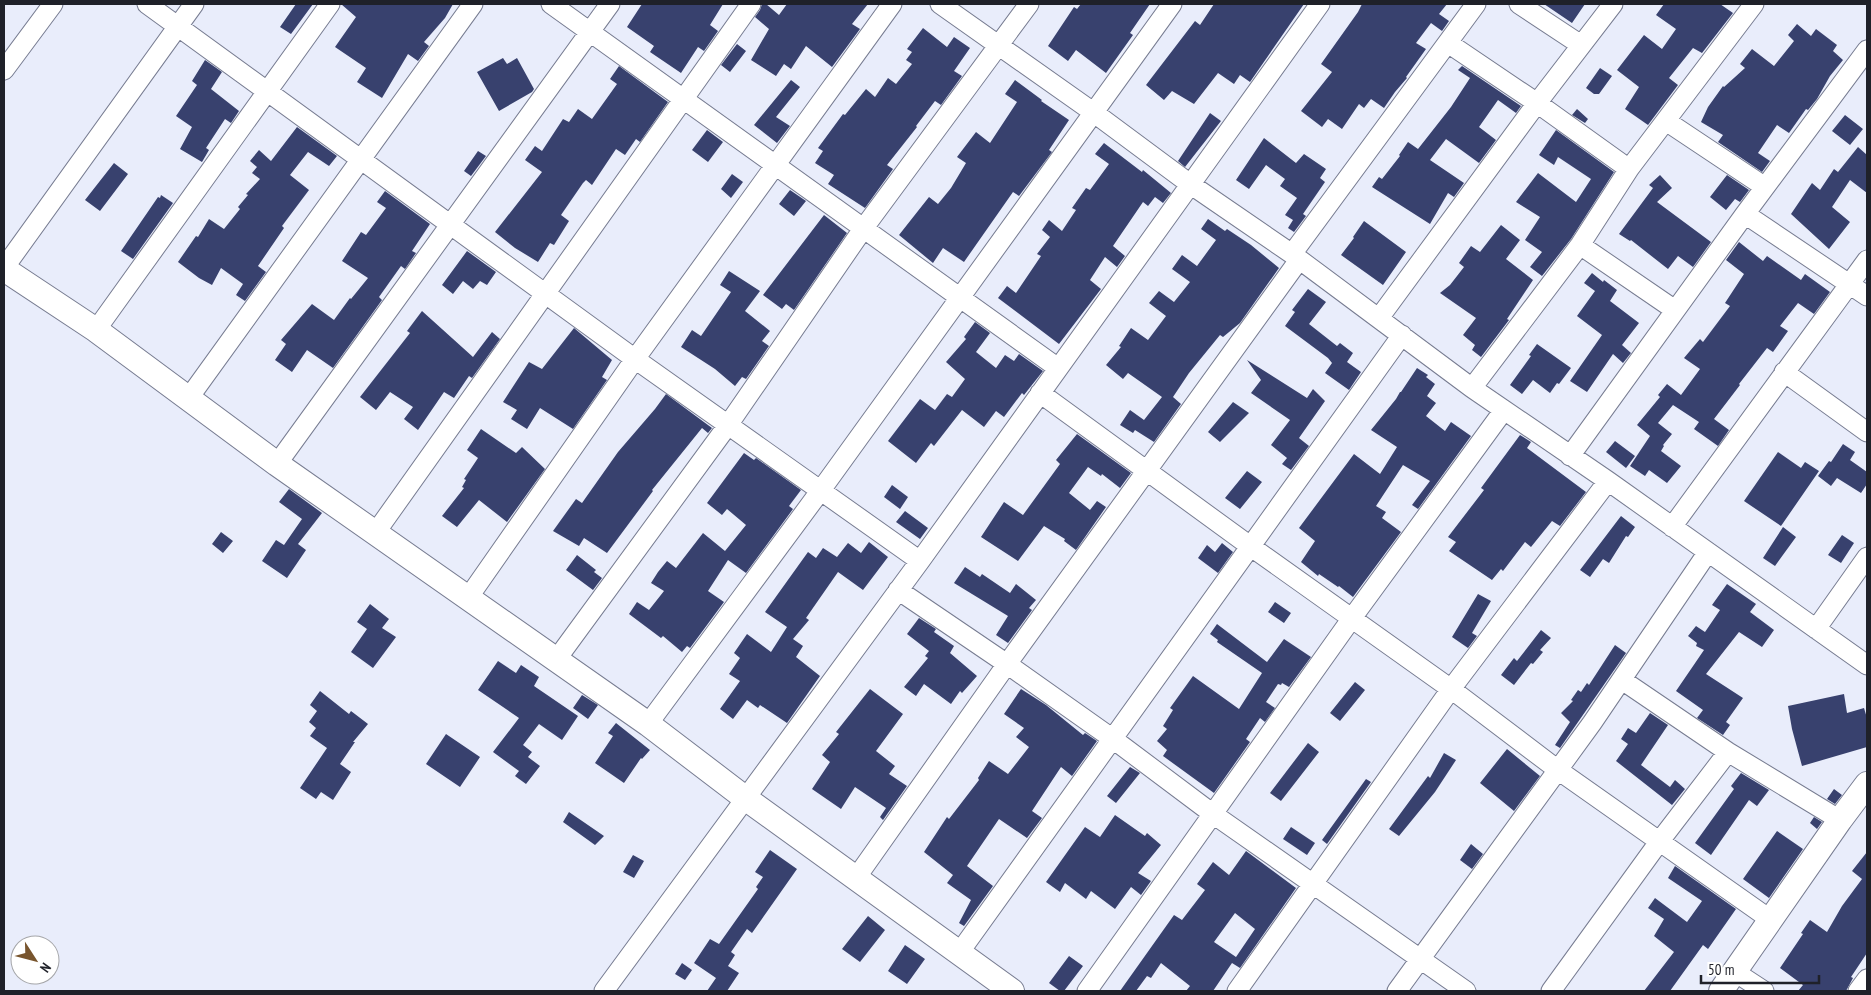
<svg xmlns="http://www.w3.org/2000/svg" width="1871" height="995" font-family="'PT Sans Narrow',sans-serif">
<rect width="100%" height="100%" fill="#e9edfb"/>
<path fill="#38416e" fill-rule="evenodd" d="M 296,4 L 313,4 L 291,34 L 280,27 Z
M 341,4 L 453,4 L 445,18 L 424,42 L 429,46 L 418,61 L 408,54 L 382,98 L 357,82 L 366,68 L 335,47 L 356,17 Z
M 642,4 L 723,4 L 710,25 L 718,31 L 704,51 L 698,47 L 681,73 L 650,52 L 654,46 L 627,27 Z
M 762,4 L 766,4 L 779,15 L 787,4 L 868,4 L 852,24 L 860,29 L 832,67 L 806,46 L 791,69 L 784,64 L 776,76 L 751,60 L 769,29 L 755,17 L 760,10 Z
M 1081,4 L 1150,4 L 1130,33 L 1133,35 L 1106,73 L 1076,50 L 1068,61 L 1048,46 L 1074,7 L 1077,9 Z
M 1214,4 L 1304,4 L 1250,82 L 1240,75 L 1234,84 L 1218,73 L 1194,104 L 1172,91 L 1164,100 L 1146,85 L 1195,21 L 1200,25 Z
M 1362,4 L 1447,4 L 1439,14 L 1449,21 L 1442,31 L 1431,23 L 1416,43 L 1426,49 L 1406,77 L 1407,78 L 1395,92 L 1384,108 L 1371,99 L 1364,108 L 1359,104 L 1342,129 L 1328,119 L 1322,127 L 1301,111 L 1332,72 L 1321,64 L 1358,12 Z
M 1544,4 L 1585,4 L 1572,23 Z
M 1664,4 L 1720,4 L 1733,13 L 1702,53 L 1693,48 L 1669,78 L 1678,85 L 1648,125 L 1625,109 L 1639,87 L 1617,70 L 1644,35 L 1662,49 L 1676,29 L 1656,15 Z
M 1797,24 L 1811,36 L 1816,29 L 1837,45 L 1833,51 L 1843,60 L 1830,76 L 1817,99 L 1808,110 L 1806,109 L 1789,133 L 1777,125 L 1758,153 L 1770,161 L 1762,172 L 1718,142 L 1723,135 L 1701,122 L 1708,107 L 1723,86 L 1724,87 L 1745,68 L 1740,64 L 1752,49 L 1774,66 L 1794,41 L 1788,35 Z
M 923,28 L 947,47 L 954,37 L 970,48 L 954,71 L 962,76 L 941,105 L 935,101 L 916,126 L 917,127 L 887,165 L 893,169 L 865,208 L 828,184 L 834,175 L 815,163 L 823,151 L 818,148 L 843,114 L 845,115 L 866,89 L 875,97 L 888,78 L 896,84 L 912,64 L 906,60 L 912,52 L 907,49 Z
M 737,44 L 746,51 L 730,72 L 721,65 Z
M 503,58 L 507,64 L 517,58 L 534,89 L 532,92 L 499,111 L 477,72 Z
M 205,60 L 222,72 L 211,89 L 239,111 L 231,123 L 225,119 L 206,148 L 209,150 L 202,162 L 180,149 L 192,127 L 176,116 L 197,85 L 192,81 Z
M 619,66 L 668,102 L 640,142 L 636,139 L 625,155 L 616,149 L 592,185 L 586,180 L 583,183 L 561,215 L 569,221 L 554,245 L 550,243 L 538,262 L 515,248 L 495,232 L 542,172 L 525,160 L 535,146 L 542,151 L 563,119 L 569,122 L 578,109 L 592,119 L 617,84 L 610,79 Z
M 1462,66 L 1521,106 L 1516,113 L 1498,100 L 1479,127 L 1496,140 L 1479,163 L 1446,139 L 1430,160 L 1464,183 L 1454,197 L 1448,193 L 1430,224 L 1372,187 L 1379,177 L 1382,179 L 1400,156 L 1399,155 L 1408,142 L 1418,149 L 1451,107 L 1470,78 L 1458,70 Z
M 1600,68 L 1612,76 L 1599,94 L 1594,94 L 1586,88 Z
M 791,80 L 800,87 L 776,117 L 790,126 L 777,143 L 754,125 Z
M 1015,80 L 1042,100 L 1041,101 L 1069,120 L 1049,150 L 1052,152 L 1019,196 L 1013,192 L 964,262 L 943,248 L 933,263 L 899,235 L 929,197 L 938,204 L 951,188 L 966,163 L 957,157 L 976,132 L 990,143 L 1017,102 L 1005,94 Z
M 1577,109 L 1588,119 L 1585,123 L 1572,115 Z
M 1210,113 L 1221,121 L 1185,167 L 1178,161 Z
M 1845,115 L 1863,129 L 1850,145 L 1832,131 Z
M 297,127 L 337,156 L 329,166 L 308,152 L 290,175 L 309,190 L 282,226 L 284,228 L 258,266 L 266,272 L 245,301 L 236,295 L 243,284 L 221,268 L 212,285 L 199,278 L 178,262 L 196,236 L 198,237 L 209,219 L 224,229 L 240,209 L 238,207 L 248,195 L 246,194 L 260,179 L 252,173 L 257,167 L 250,161 L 259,150 L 271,161 Z
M 707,130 L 723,142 L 708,162 L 692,150 Z
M 1556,130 L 1614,172 L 1571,239 L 1542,276 L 1530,267 L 1542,252 L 1525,240 L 1540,217 L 1516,202 L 1538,173 L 1576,202 L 1591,179 L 1558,157 L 1554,165 L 1539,155 Z
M 1264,138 L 1296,163 L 1304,154 L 1326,169 L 1320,178 L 1325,182 L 1303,214 L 1306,216 L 1294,232 L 1288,228 L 1293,220 L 1285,215 L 1297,198 L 1280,186 L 1285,179 L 1266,165 L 1249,189 L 1236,180 Z
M 1104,143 L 1142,172 L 1143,170 L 1171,193 L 1163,203 L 1155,197 L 1148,206 L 1143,202 L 1113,246 L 1125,256 L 1117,267 L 1105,257 L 1090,280 L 1101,289 L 1059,344 L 998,298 L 1007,286 L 1016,293 L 1041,256 L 1037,254 L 1050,237 L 1042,230 L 1049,220 L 1062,231 L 1076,210 L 1072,208 L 1086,188 L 1090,190 L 1109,164 L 1095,154 Z
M 1858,147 L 1867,155 L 1867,193 L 1850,180 L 1832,207 L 1850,222 L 1829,249 L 1791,214 L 1812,183 L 1820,190 L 1834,169 L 1838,172 Z
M 478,151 L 486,156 L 471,176 L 464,171 Z
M 114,163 L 128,174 L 100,211 L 85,200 Z
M 732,174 L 743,182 L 731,198 L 721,189 Z
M 1660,175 L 1672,188 L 1657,202 L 1711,242 L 1693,267 L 1678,256 L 1668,269 L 1631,240 L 1630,241 L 1619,234 L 1653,188 L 1649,185 Z
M 1727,175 L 1749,190 L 1740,202 L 1735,199 L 1726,210 L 1710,197 Z
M 790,190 L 806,201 L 794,216 L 779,204 Z
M 385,191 L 430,224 L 412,251 L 416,253 L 405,269 L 401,266 L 379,297 L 382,300 L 333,368 L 307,350 L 292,372 L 275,360 L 286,344 L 281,340 L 312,304 L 334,320 L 350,298 L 351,299 L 368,278 L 342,261 L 361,232 L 366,235 L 386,208 L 377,202 Z
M 161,195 L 173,203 L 133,259 L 121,251 L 158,197 L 160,198 Z
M 824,215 L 847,233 L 794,310 L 786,304 L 782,309 L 763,295 Z
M 1208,219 L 1225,231 L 1227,229 L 1251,245 L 1279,268 L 1240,323 L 1223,337 L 1220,335 L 1189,373 L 1173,397 L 1181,404 L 1154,442 L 1135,430 L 1133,433 L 1120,425 L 1130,410 L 1144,420 L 1162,397 L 1128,373 L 1123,379 L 1106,365 L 1121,347 L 1119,346 L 1131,328 L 1148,340 L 1166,316 L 1149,303 L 1159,291 L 1174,302 L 1190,282 L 1172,269 L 1182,255 L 1197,266 L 1216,240 L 1201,229 Z
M 1364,221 L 1406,252 L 1383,285 L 1341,255 L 1354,238 L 1353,237 Z
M 1501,225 L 1520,240 L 1506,259 L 1533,280 L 1507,319 L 1509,320 L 1481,357 L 1472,350 L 1475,345 L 1463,335 L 1476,318 L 1440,293 L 1450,285 L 1464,267 L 1459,263 L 1471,246 L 1480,252 Z
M 1739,242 L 1763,261 L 1767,256 L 1801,280 L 1805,274 L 1830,292 L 1814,314 L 1798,303 L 1780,326 L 1788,331 L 1773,352 L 1767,348 L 1739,384 L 1740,385 L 1714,419 L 1729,430 L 1718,446 L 1694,429 L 1699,422 L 1673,405 L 1658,423 L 1672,434 L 1663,445 L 1664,446 L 1661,451 L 1681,466 L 1667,483 L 1649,470 L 1645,476 L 1630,466 L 1650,436 L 1637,425 L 1660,397 L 1658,395 L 1667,384 L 1681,395 L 1700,369 L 1684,358 L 1700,339 L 1703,342 L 1730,306 L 1725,303 L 1744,274 L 1726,260 Z
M 467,251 L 496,272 L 487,285 L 480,281 L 473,289 L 463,281 L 453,294 L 442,285 Z
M 729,271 L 760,291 L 745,311 L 770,331 L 762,341 L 769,346 L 746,379 L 742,377 L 735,386 L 715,369 L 681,347 L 692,330 L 701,336 L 731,292 L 720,285 Z
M 1592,273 L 1603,282 L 1604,280 L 1617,290 L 1610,301 L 1639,323 L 1622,345 L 1631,353 L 1623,363 L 1613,354 L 1587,392 L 1570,381 L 1602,335 L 1577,316 L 1595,291 L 1584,283 Z
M 1308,289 L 1326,302 L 1309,324 L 1337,346 L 1340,343 L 1353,353 L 1347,362 L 1361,372 L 1349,390 L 1325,373 L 1332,363 L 1328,358 L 1285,326 L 1295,312 L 1292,310 Z
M 422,311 L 473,357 L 492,332 L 500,339 L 472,378 L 469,376 L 454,398 L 444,392 L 418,430 L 404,419 L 413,407 L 390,392 L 376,410 L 360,397 L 410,333 L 407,331 Z
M 975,322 L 990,333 L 976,352 L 996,368 L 1005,355 L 1014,361 L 1019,354 L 1043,371 L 1024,395 L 1022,393 L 1004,417 L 996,411 L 984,427 L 962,410 L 934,446 L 931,443 L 916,463 L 888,441 L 920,399 L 935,410 L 947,394 L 952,397 L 965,379 L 946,362 L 966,339 L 964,337 Z
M 574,328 L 612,360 L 602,377 L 607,380 L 573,429 L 540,408 L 527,429 L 511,419 L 517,410 L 503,402 L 529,362 L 542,369 Z
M 1537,344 L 1571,368 L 1559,384 L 1557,383 L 1550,393 L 1533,380 L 1522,394 L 1510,385 L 1531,356 L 1529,355 Z
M 1247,360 L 1307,398 L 1313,389 L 1325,401 L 1299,438 L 1309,446 L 1291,470 L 1282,464 L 1287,458 L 1271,445 L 1290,420 L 1251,393 L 1261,380 Z
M 1417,368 L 1428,375 L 1426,377 L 1435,384 L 1427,396 L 1436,403 L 1426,416 L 1445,431 L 1451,422 L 1471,436 L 1418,509 L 1412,505 L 1430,481 L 1403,465 L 1376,506 L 1386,512 L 1382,518 L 1401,532 L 1353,597 L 1339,586 L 1338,587 L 1319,574 L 1318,576 L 1301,562 L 1315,541 L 1299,528 L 1354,454 L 1380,474 L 1397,447 L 1371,430 L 1396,399 L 1400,392 L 1401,392 Z
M 666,394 L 712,428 L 708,433 L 702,428 L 652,490 L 653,491 L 607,553 L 584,538 L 579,546 L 553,531 L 576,499 L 582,503 L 618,452 L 655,409 Z
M 1233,402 L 1249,413 L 1220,442 L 1208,432 Z
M 481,429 L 516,453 L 522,447 L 545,469 L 507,522 L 479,500 L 457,527 L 442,516 L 464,488 L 462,487 L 466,480 L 464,479 L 478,458 L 467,450 Z
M 1077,434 L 1131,473 L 1120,488 L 1102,474 L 1101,476 L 1088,467 L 1069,493 L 1090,510 L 1097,501 L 1106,507 L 1076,550 L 1064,541 L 1065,539 L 1044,526 L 1018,561 L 981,537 L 1004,502 L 1023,515 L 1060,464 L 1056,460 Z
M 1520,435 L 1531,442 L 1527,448 L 1586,492 L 1560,526 L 1552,521 L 1531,547 L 1525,542 L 1503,571 L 1501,569 L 1492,580 L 1449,551 L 1456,542 L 1448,537 L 1484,490 L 1481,488 Z
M 1615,441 L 1635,456 L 1626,468 L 1606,452 Z
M 1843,444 L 1855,452 L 1850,460 L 1867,472 L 1867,484 L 1861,493 L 1837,478 L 1831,486 L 1818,476 L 1829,461 L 1831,462 Z
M 1778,452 L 1801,468 L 1805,462 L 1819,471 L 1781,526 L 1744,501 Z
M 744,453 L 754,460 L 756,458 L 801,490 L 789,506 L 793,509 L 746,573 L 728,560 L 708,591 L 724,602 L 690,648 L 687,646 L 682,652 L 663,636 L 661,638 L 629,614 L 637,602 L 649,610 L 664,591 L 651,583 L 658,572 L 667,561 L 676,568 L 703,533 L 725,551 L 746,525 L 727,509 L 722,515 L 707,503 Z
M 1247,471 L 1262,482 L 1240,509 L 1225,498 Z
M 892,485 L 908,497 L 900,509 L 884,497 Z
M 289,489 L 322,513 L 298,544 L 306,550 L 287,578 L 262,561 L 276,540 L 284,545 L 302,519 L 279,502 Z
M 905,511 L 928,528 L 920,539 L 896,522 Z
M 1621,516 L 1635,527 L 1628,537 L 1626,536 L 1609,563 L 1603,559 L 1590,577 L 1580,570 Z
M 1783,527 L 1796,537 L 1775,566 L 1763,558 Z
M 221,532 L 233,541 L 223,553 L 212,544 Z
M 1842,535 L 1854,543 L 1841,563 L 1828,555 Z
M 869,542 L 888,557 L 863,590 L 838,572 L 806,618 L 809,620 L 793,639 L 803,646 L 796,657 L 820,676 L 787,723 L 760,705 L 758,708 L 747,700 L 733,719 L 720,709 L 740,681 L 729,674 L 740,658 L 734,653 L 747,634 L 771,652 L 787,627 L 765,612 L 808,552 L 816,558 L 823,548 L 837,557 L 848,543 L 861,553 Z
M 1222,543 L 1233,552 L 1218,573 L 1198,558 L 1207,545 L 1215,552 Z
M 577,555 L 596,570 L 594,572 L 602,578 L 593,590 L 566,570 Z
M 965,567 L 980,577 L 982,574 L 1010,593 L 1016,584 L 1036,600 L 1029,608 L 1032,610 L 1008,643 L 996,635 L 1008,616 L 954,583 Z
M 1727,584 L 1756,604 L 1750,612 L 1774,630 L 1762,647 L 1739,632 L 1706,674 L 1743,698 L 1726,722 L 1730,725 L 1723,735 L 1697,718 L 1703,710 L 1676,691 L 1704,650 L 1696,646 L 1697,643 L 1688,636 L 1696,626 L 1705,632 L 1720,610 L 1712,605 Z
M 1478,594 L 1491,601 L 1472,633 L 1477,636 L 1468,648 L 1452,637 Z
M 1275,602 L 1291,613 L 1284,623 L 1268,612 Z
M 370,604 L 389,619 L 382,628 L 396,637 L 373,668 L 351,652 L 367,629 L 357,622 Z
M 919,618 L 936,629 L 934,632 L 954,646 L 950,653 L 977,676 L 962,693 L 960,691 L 951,704 L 924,684 L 916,696 L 904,687 L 928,658 L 925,656 L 929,651 L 907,634 Z
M 1217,624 L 1267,662 L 1284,639 L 1311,657 L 1289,687 L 1282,683 L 1281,685 L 1278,684 L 1266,702 L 1275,708 L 1265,722 L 1260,718 L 1246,739 L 1250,742 L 1214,793 L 1163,756 L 1167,750 L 1157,741 L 1167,729 L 1163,726 L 1173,710 L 1170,708 L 1193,676 L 1239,709 L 1262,673 L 1217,642 L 1218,640 L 1210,634 Z
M 1541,630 L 1551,638 L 1540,650 L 1543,652 L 1533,664 L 1531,663 L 1514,685 L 1501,675 L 1514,658 L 1517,661 Z
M 1615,645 L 1626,653 L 1560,748 L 1555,745 L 1570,722 L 1561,713 L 1573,701 L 1571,700 L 1578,690 L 1581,692 L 1587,683 L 1589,685 Z
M 498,661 L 516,673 L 521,665 L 539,677 L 534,686 L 578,716 L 562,740 L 539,724 L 523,745 L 532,752 L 528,757 L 540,766 L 526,784 L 515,776 L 519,771 L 493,752 L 519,718 L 478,690 Z
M 1355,682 L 1365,690 L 1340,721 L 1330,713 Z
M 870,689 L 903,714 L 876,751 L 895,766 L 889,774 L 907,786 L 883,820 L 880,817 L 886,808 L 855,787 L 841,809 L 812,789 L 830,762 L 822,755 L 839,734 L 836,732 Z
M 1021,689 L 1046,705 L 1083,735 L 1085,733 L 1097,741 L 1072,776 L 1061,767 L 1032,811 L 1042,818 L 1027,838 L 999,819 L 967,866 L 993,886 L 964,926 L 959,923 L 971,900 L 947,883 L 953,875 L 924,852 L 947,817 L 949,819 L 979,780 L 978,778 L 989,761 L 1008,774 L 1029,747 L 1016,737 L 1024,728 L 1004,714 Z
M 320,691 L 349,714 L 351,711 L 368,724 L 353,742 L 355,742 L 340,764 L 351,772 L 333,800 L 321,792 L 316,799 L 300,788 L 327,748 L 310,736 L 316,728 L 309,722 L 317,711 L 310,705 Z
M 1844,694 L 1847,713 L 1864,708 L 1867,718 L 1867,747 L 1802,766 L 1792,729 L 1788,706 Z
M 582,695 L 598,705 L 588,719 L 573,708 Z
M 1650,713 L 1668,725 L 1641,765 L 1670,787 L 1675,780 L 1685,789 L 1672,805 L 1616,761 L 1628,744 L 1621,739 L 1628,728 L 1636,733 Z
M 616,723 L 650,750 L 642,759 L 641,758 L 624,783 L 595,763 L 613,736 L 608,733 Z
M 446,734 L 480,757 L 460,787 L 426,764 Z
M 1308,743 L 1319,752 L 1281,801 L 1270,793 Z
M 1507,749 L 1540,776 L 1514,811 L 1480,783 Z
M 1444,753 L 1456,760 L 1435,792 L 1399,836 L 1389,829 L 1428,776 L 1430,778 Z
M 1130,767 L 1140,773 L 1116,803 L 1107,796 Z
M 1741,773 L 1769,790 L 1757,806 L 1749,800 L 1711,855 L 1695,843 L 1734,789 L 1731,786 Z
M 1366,779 L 1371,782 L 1327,844 L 1322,840 Z
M 1834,789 L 1842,795 L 1835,804 L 1827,799 Z
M 569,812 L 604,836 L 595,845 L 563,822 Z
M 1115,815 L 1145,836 L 1147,833 L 1161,845 L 1138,873 L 1151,881 L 1141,895 L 1131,887 L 1115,909 L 1091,891 L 1086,899 L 1065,883 L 1060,892 L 1046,882 L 1085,827 L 1100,837 Z
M 1814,817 L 1822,822 L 1817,829 L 1810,823 Z
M 1291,827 L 1315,843 L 1307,855 L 1283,839 Z
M 1777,831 L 1803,849 L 1769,898 L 1743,879 Z
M 1471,844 L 1483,854 L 1472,869 L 1460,860 Z
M 770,850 L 797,869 L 752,933 L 747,929 L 731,952 L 735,955 L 728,966 L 739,973 L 727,991 L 707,991 L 716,978 L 694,963 L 710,939 L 719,944 L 758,889 L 756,887 L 763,877 L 755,872 Z
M 1246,851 L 1296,888 L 1240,968 L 1232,963 L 1213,991 L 1186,991 L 1190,986 L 1161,963 L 1151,978 L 1147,976 L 1136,991 L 1120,991 L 1174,915 L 1182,920 L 1205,890 L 1197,884 L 1213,862 L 1229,875 ZM 1235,913 L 1255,929 L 1236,957 L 1214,942 Z
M 1867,852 L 1867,953 L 1851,977 L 1853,978 L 1846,991 L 1798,991 L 1803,985 L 1780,968 L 1803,934 L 1801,933 L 1810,920 L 1827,932 L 1842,906 L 1862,879 L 1852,871 Z
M 633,855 L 644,861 L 634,878 L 623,872 Z
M 1675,866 L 1736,909 L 1708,949 L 1703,945 L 1670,991 L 1644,991 L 1674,952 L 1654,936 L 1664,919 L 1648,908 L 1655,898 L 1687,922 L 1702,901 L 1668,878 Z
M 868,916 L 885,930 L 860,962 L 842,949 Z
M 905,945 L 925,959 L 907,984 L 888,971 Z
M 1069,956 L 1083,966 L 1064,991 L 1060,991 L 1049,983 Z
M 682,963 L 692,970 L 685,980 L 675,974 Z"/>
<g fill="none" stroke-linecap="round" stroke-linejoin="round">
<defs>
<path id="minor" d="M 147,4 L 635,359 L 920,561
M 551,4 L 1058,368
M 940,4 L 1093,112 L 1190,184 L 1292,254 L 1472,388 L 1608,481 L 1867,665
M 1519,4 L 1581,45
M 1448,43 L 1537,103 L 1629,169
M 4,70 L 53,4
M 1666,121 L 1765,187
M 1745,214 L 1867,296
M 1580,245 L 1675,310
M 1292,254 L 1476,4
M 4,268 L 194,4
M 1379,318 L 1537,103 L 1613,4
M 96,330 L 330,4
M 1784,372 L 1867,432
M 1472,388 L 1580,245 L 1629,169 L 1754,4
M 1040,393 L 1250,546 L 1451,689 L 1558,770 L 1771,920
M 188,399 L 473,4
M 1570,456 L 1745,214 L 1867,50
M 277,464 L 610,4
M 1672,527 L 1867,260
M 376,532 L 751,4
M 898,590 L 1007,664 L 1113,739 L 1213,814 L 1466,991
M 468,598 L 635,359 L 892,4
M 1816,629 L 1867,557
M 556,660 L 728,425 L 863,229 L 1029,4
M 1622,680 L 1728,752 L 1840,820
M 648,724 L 821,490 L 1172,4
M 856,878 L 1007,664 L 1299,260
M 959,953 L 1402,335
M 1735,972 L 1764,991
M 604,991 L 920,561 L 1320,4
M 1087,991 L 1352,618 L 1504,410
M 1237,991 L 1451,689 L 1608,481
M 1397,991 L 1592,723 L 1708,552
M 1551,991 L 1659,842 L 1728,752
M 1858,991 L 1867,979"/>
<path id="major" d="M 4,269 L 96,330 L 277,464 L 648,724 L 745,798 L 1012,991
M 1721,991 L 1840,820 L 1867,784"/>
</defs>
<use href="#minor" stroke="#777c91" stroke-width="21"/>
<use href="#major" stroke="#777c91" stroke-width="26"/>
<use href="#minor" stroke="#fff" stroke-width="19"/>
<use href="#major" stroke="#fff" stroke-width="24"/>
</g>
<rect width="1871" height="995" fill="none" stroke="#1f2129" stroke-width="10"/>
<g transform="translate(35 960) rotate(126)"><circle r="24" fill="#ffffff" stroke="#a5a6a9"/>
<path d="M0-4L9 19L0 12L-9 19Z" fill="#78552e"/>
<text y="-8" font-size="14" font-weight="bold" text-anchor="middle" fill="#1f2129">N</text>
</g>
<path d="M1701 975v8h118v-8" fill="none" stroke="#1f2129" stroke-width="2.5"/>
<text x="1708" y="975" font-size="15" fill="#1f2129" stroke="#ffffff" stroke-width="4" paint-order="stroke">50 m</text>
</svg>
